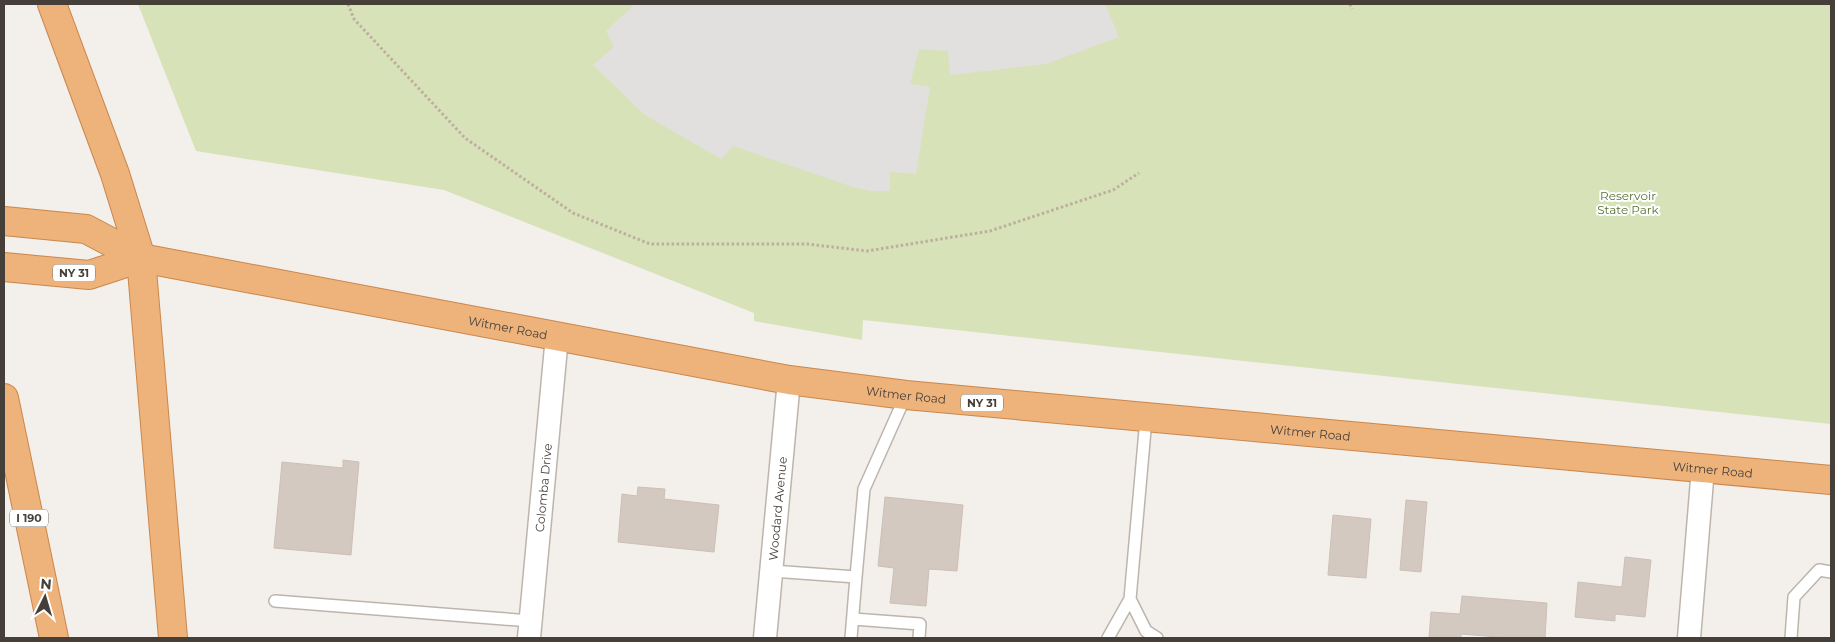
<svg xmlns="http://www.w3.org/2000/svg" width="1835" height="642" font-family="Montserrat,sans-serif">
<rect width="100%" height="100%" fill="#f3efea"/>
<path fill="#d7e2b8" d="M 138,4 L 1831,4 L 1831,424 L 863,320 L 862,340 L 754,321 L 754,313 L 444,190 L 196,151 Z"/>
<path fill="#e2e0de" d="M 635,4 L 1105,4 L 1119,37 L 1046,64 L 950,75 L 948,51 L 919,49 L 910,84 L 930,87 L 916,174 L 890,172 L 890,191 L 870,191 L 853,187 L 733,146 L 721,159 L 645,115 L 593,65 L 614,47 L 606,31 Z"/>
<path fill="#d3c9c1" stroke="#cdbfb5" d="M 343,460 L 359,462 L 351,555 L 274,548 L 282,462 L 343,468 Z
M 638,487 L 665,489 L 664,499 L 719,505 L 714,552 L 618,542 L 622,494 L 637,496 Z
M 885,497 L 963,505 L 957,571 L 929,569 L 926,606 L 890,603 L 894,568 L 878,566 Z
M 1406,500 L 1427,502 L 1421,572 L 1400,570 Z
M 1333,515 L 1371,519 L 1366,578 L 1328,575 Z
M 1625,557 L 1651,560 L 1645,617 L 1615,614 L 1615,621 L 1575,617 L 1578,582 L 1622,587 Z
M 1462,596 L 1547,603 L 1545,638 L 1511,638 L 1461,634 L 1461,638 L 1429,638 L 1431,612 L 1460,614 Z"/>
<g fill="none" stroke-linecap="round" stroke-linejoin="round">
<defs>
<path id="lane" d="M 772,571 L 856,577 L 864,489 L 906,395
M 1130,599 L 1146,631 L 1157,638
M 275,601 L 531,621
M 853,619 L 920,624 L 919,638
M 851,638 L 856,577
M 1108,638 L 1130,599 L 1146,419
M 1791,638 L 1794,597 L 1819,570 L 1831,572"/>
<g id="street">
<path id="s1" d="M 529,638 L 557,336"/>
<path id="s2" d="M 765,638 L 789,380"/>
<path d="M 1689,638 L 1703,468"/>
</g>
<g id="highway">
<path d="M 52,4 L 115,174 L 141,258 L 173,638"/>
<path id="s3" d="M 4,221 L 86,229 L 141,258 L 789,380 L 906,395 L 1831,480"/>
<path d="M 4,267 L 89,275 L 141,258"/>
<path d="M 4,398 L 54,638"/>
</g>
</defs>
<use href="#lane" stroke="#bdb5ad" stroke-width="14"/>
<use href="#street" stroke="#bdb5ad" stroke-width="25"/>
<use href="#highway" stroke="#cb864c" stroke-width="30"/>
<path stroke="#beaea0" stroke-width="3" stroke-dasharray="2.5 2.5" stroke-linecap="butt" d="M 348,4 L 354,19 L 465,138 L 573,213 L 650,244 L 807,244 L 867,251 L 990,231 L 1113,190 L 1139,173
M 1350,4 L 1352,9"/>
<use href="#lane" stroke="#fff" stroke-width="11"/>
<use href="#street" stroke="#fff" stroke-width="22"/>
<use href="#highway" stroke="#edb37b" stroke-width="28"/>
</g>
<g text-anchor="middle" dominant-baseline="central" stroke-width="4" stroke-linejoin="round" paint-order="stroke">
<g fill="#fff" stroke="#7e7974" stroke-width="1">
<rect x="53" y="264.5" width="42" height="17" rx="4"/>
<rect x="961" y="394.5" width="42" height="17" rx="4"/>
<rect x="10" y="509.5" width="38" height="17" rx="4"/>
</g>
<g font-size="11" font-weight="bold" fill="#463f39">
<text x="74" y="273">NY 31</text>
<text x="982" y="403">NY 31</text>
<text x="29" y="518">I 190</text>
</g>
<g font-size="12" fill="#567133" stroke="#fff">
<text x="1628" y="195">Reservoir<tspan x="1628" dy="14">State Park</tspan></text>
</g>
<g font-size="12" fill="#463f39" stroke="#fff">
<text stroke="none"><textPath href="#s3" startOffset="518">Witmer Road</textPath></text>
<text stroke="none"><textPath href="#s3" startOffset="922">Witmer Road</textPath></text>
<text stroke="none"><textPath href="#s3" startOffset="1328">Witmer Road</textPath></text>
<text stroke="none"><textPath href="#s3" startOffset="1732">Witmer Road</textPath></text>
<text stroke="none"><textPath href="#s1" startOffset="151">Colomba Drive</textPath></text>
<text stroke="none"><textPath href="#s2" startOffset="130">Woodard Avenue</textPath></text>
</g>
</g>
<rect width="1835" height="642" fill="none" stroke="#463f39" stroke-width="10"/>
<g transform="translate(45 597) rotate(5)" stroke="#ffffff" stroke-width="4" paint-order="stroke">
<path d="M0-4L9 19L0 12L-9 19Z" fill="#463f39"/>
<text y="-8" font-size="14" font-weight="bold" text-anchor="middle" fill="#463f39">N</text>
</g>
</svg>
